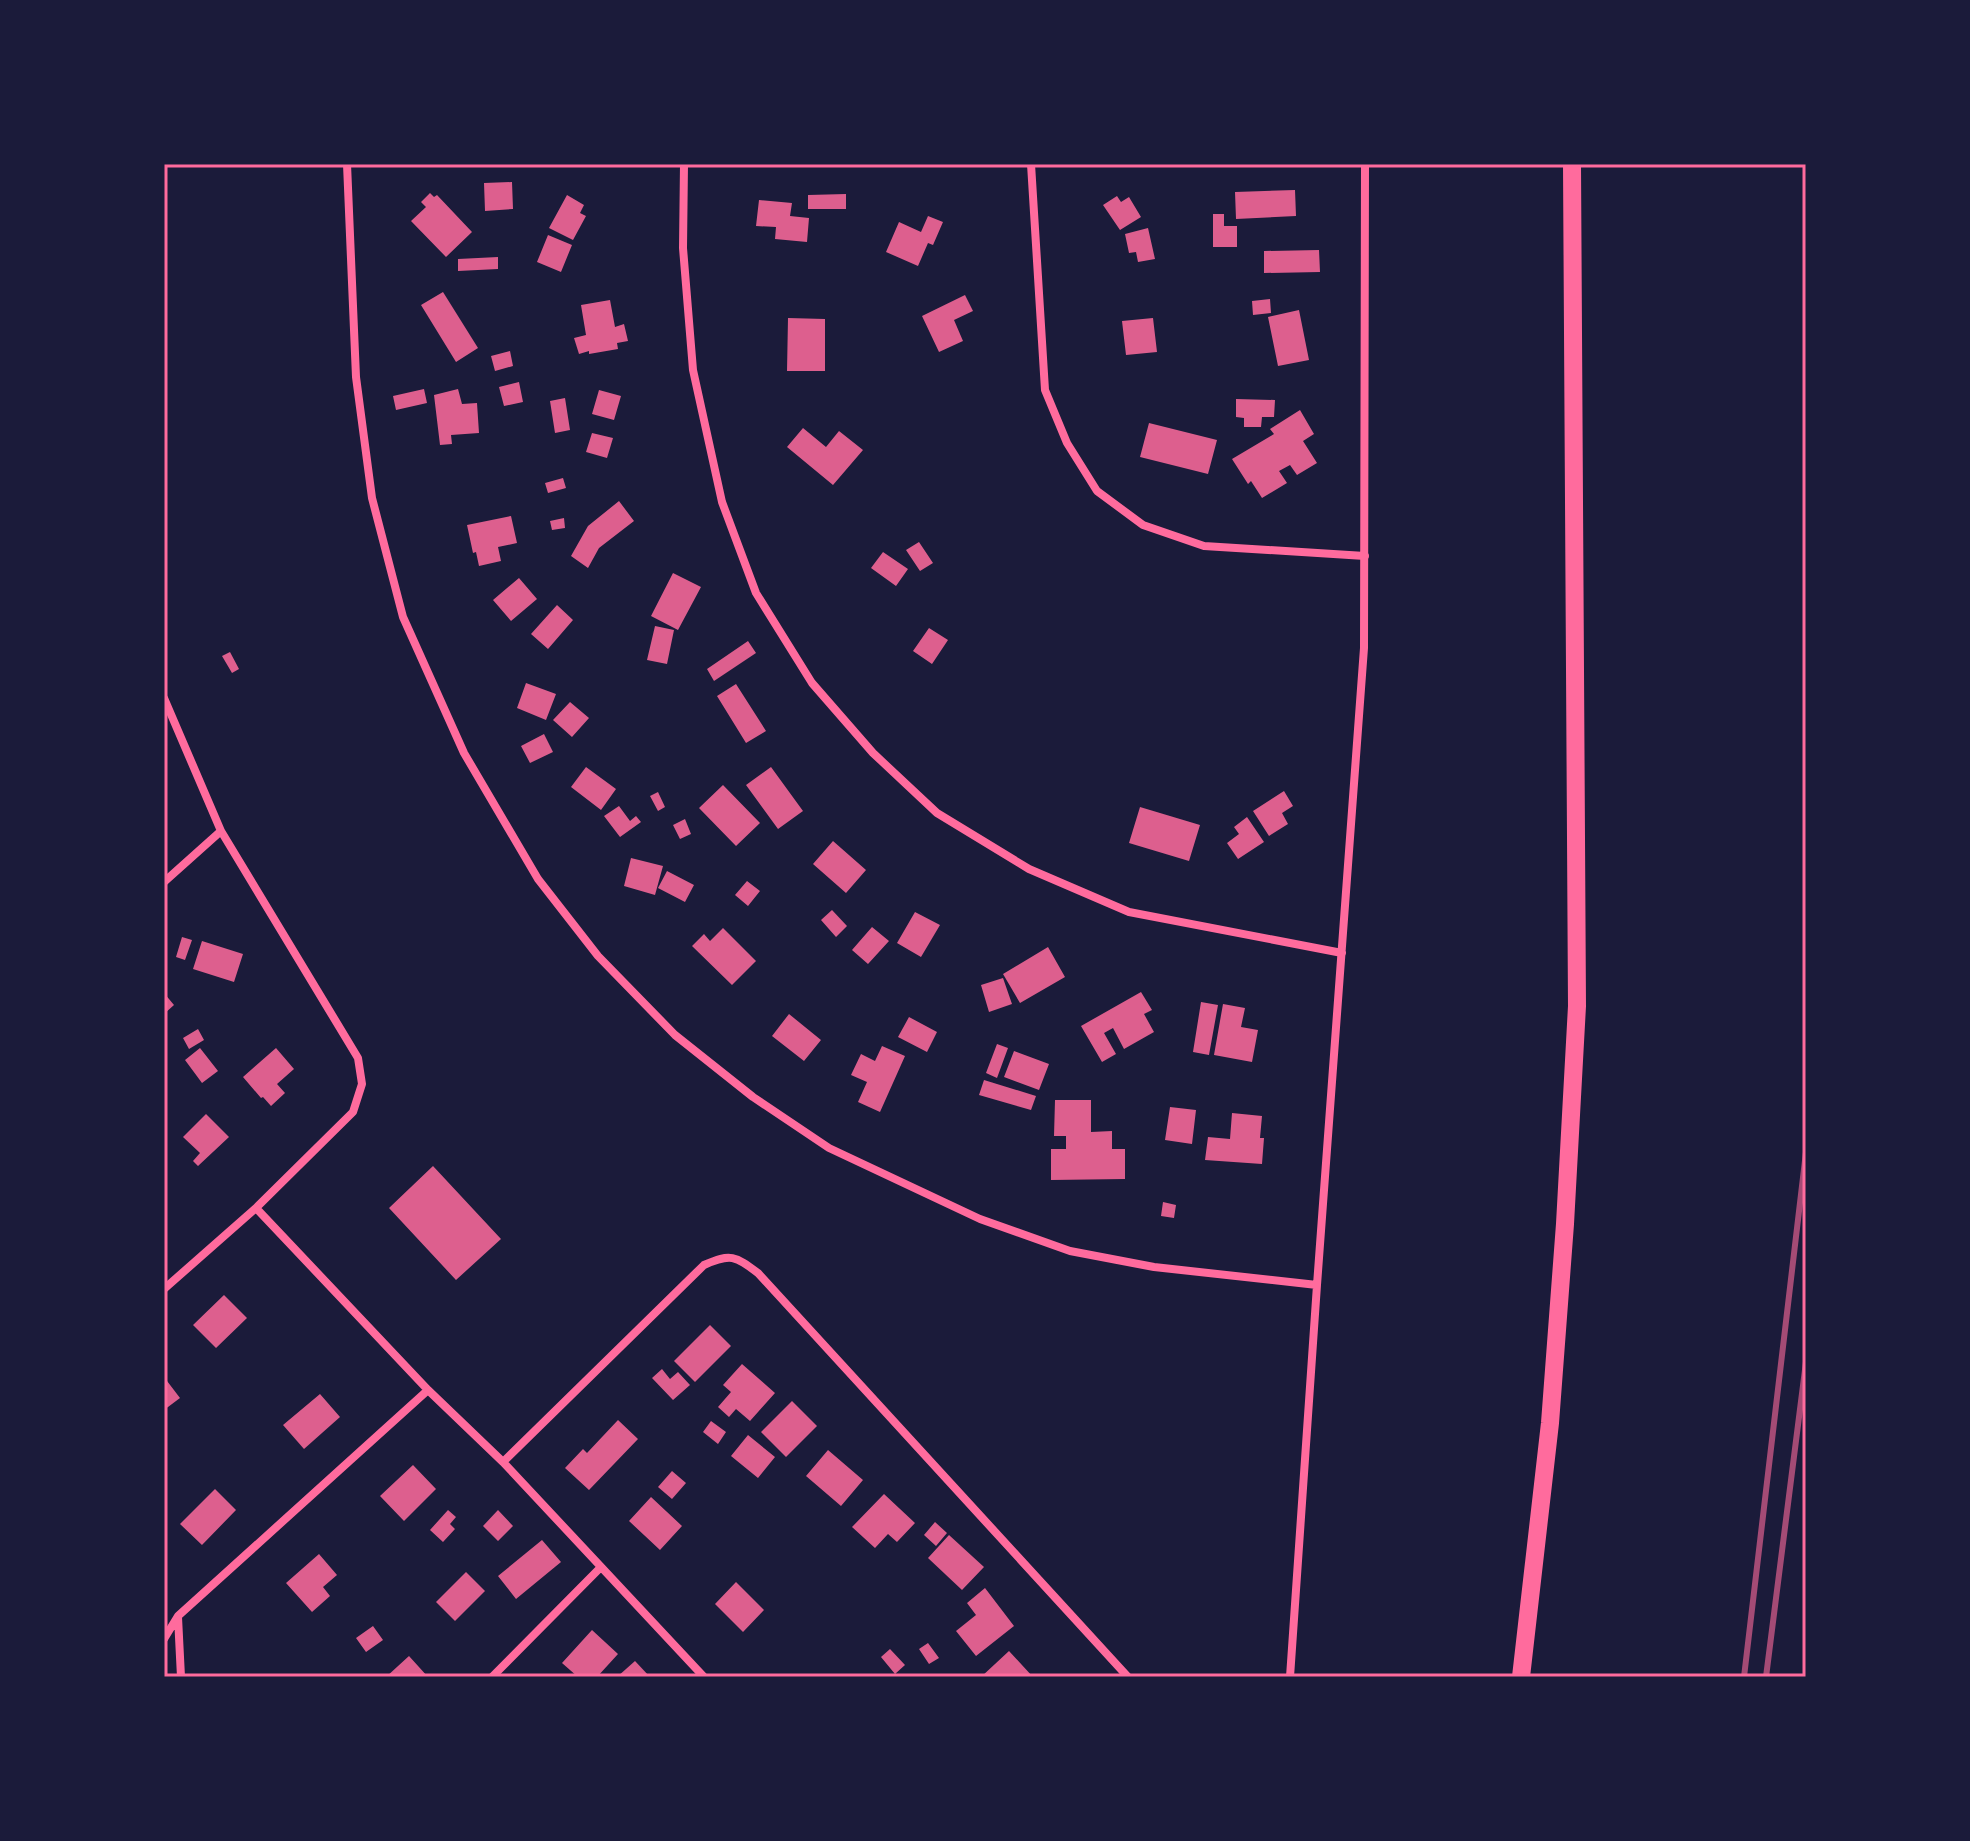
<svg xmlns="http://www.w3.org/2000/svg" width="1970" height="1841" font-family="Georgia,serif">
<rect width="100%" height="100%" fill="#1b1b3a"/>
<path fill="#dd5f8e" d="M 512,182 L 513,209 L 485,211 L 484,183 Z
M 1295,190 L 1296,216 L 1236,219 L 1235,192 Z
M 430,193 L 434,197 L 437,195 L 472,232 L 446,257 L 411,221 L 426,207 L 421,202 Z
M 846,194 L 846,209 L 808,209 L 808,195 Z
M 567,195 L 584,205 L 580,213 L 586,216 L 573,240 L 549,228 Z
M 1117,196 L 1121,202 L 1129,197 L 1141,217 L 1120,230 L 1103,205 Z
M 759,200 L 792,203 L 790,216 L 809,218 L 807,242 L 775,239 L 776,227 L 756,226 Z
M 1213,214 L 1224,214 L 1224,226 L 1237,226 L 1237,247 L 1213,247 Z
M 928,216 L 943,222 L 933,245 L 928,243 L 918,266 L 886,252 L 899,222 L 921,232 Z
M 1148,228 L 1155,259 L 1138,262 L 1136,252 L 1129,253 L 1125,234 Z
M 548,235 L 572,245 L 561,272 L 537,262 Z
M 1319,250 L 1320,272 L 1264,273 L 1264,251 Z
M 498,257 L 498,269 L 458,271 L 458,259 Z
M 443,292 L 478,348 L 456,362 L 421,305 Z
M 965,295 L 973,311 L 954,320 L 963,341 L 939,352 L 922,316 Z
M 1270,299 L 1271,313 L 1253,315 L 1252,301 Z
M 610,300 L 615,327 L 624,324 L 628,341 L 617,343 L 618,349 L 589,354 L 589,351 L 579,354 L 574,338 L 586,335 L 581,305 Z
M 1299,310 L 1309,360 L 1278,366 L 1268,317 Z
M 788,318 L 825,319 L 825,371 L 787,371 Z
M 1153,318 L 1157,352 L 1126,355 L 1122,321 Z
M 510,351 L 513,366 L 495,371 L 491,356 Z
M 519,382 L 523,402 L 504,406 L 499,387 Z
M 424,389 L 427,403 L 396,410 L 393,396 Z
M 458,389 L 462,404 L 477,403 L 479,433 L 451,435 L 452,444 L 440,445 L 434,395 Z
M 599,390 L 621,396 L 614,420 L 592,414 Z
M 565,398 L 570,430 L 555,433 L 550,401 Z
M 1236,399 L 1275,400 L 1274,417 L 1262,417 L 1261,427 L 1244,427 L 1244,418 L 1236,417 Z
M 1300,410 L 1314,434 L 1303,441 L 1317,463 L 1297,475 L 1290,465 L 1279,471 L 1287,483 L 1262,498 L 1251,481 L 1248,484 L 1232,459 L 1274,434 L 1270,429 Z
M 1149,423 L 1217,440 L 1208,474 L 1140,457 Z
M 803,428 L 826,447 L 839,431 L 863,450 L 833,485 L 787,447 Z
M 592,433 L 613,438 L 607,458 L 586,452 Z
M 563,478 L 566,488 L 548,493 L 545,483 Z
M 619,501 L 634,521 L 599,548 L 588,568 L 571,556 L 588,526 Z
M 511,516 L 517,543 L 498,547 L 501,561 L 479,566 L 476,552 L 473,553 L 467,525 Z
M 564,518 L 565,528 L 552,530 L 550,521 Z
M 919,542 L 933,563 L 920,571 L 906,550 Z
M 883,552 L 908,569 L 896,586 L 871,568 Z
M 673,573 L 701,587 L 678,630 L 651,616 Z
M 519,578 L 537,599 L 511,621 L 493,600 Z
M 557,605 L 573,620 L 548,649 L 531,634 Z
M 655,626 L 674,630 L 667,664 L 647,660 Z
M 929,628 L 948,640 L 932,664 L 913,651 Z
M 748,641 L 756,653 L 714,681 L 707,669 Z
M 230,652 L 239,669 L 232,673 L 222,656 Z
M 526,683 L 556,694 L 546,720 L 517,708 Z
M 736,684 L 766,731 L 746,743 L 717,696 Z
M 570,702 L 589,718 L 572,737 L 553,720 Z
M 544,734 L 553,752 L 530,763 L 521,746 Z
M 586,767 L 616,789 L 601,810 L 571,787 Z
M 771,767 L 803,811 L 778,829 L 746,785 Z
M 723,785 L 760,823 L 736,846 L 699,808 Z
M 1284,791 L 1293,806 L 1282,813 L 1288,824 L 1269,836 L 1253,811 Z
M 658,792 L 665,807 L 658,811 L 650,796 Z
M 619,806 L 630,821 L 636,816 L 641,822 L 620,837 L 604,816 Z
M 1140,807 L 1200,825 L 1189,861 L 1129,843 Z
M 1247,817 L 1264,842 L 1238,859 L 1227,843 L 1239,834 L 1234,827 Z
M 685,819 L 691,834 L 680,839 L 673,825 Z
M 833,841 L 866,870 L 846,893 L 813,864 Z
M 631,858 L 663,866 L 655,895 L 624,886 Z
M 667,871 L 694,885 L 685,902 L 658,888 Z
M 747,881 L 760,891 L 748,906 L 735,895 Z
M 832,910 L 847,926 L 836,937 L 821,920 Z
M 915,912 L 940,925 L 921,957 L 897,943 Z
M 872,927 L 889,941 L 868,964 L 852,950 Z
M 723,928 L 756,961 L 732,985 L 692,946 L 704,934 L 710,941 Z
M 182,937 L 192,940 L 185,960 L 176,957 Z
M 202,941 L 243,954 L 234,982 L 193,969 Z
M 1048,947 L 1065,977 L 1020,1003 L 1003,974 Z
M 1003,978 L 1012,1004 L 989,1012 L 981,985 Z
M 1141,992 L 1152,1010 L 1144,1014 L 1154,1032 L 1124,1049 L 1113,1028 L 1104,1033 L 1116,1054 L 1102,1062 L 1081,1026 Z
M 164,993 L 174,1005 L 164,1014 Z
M 1201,1002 L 1218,1005 L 1209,1055 L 1193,1052 Z
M 1223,1004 L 1245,1008 L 1241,1027 L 1258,1030 L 1252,1062 L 1214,1055 Z
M 789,1014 L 821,1040 L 804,1061 L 772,1036 Z
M 909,1017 L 937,1032 L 927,1052 L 898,1037 Z
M 198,1029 L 204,1040 L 189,1049 L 183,1038 Z
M 997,1044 L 1008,1048 L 997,1078 L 986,1073 Z
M 882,1046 L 905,1056 L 880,1112 L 858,1102 L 867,1082 L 851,1075 L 861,1054 L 875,1061 Z
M 200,1048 L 218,1071 L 202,1083 L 185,1060 Z
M 276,1048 L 294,1069 L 277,1084 L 285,1093 L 271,1106 L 263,1097 L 261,1098 L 243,1077 Z
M 1014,1051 L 1049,1064 L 1039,1090 L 1004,1077 Z
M 984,1080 L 1036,1096 L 1031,1110 L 979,1095 Z
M 1055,1100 L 1091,1100 L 1091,1132 L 1112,1131 L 1112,1149 L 1125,1149 L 1125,1179 L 1051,1180 L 1051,1149 L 1066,1149 L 1066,1136 L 1054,1136 Z
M 1170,1107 L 1196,1110 L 1192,1144 L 1165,1140 Z
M 1232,1113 L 1262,1116 L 1260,1138 L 1264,1138 L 1262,1164 L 1205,1160 L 1208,1137 L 1230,1139 Z
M 206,1114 L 229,1137 L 198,1166 L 193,1161 L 200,1153 L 183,1137 Z
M 433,1166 L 501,1239 L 456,1280 L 389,1208 Z
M 1163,1202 L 1176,1205 L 1174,1218 L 1161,1216 Z
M 224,1295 L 247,1318 L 216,1348 L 193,1325 Z
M 710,1325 L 731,1346 L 695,1382 L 674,1361 Z
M 742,1364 L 775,1393 L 750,1421 L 736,1409 L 729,1417 L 718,1407 L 731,1392 L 723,1385 Z
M 662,1369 L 670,1379 L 678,1372 L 690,1385 L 673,1400 L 652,1378 Z
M 164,1377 L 180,1398 L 164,1410 Z
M 320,1394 L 340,1417 L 304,1449 L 283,1425 Z
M 792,1401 L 817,1426 L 786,1457 L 761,1432 Z
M 618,1420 L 638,1439 L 589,1490 L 565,1468 L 583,1449 L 587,1453 Z
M 711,1421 L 726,1432 L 718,1444 L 703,1432 Z
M 748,1435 L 775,1457 L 758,1478 L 731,1456 Z
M 828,1450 L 863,1480 L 841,1506 L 806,1476 Z
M 413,1465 L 436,1489 L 404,1521 L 380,1496 Z
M 672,1471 L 686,1483 L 672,1499 L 658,1487 Z
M 215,1489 L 236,1510 L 202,1545 L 180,1524 Z
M 884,1494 L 915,1523 L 897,1542 L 888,1534 L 875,1548 L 852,1527 Z
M 651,1497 L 682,1526 L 660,1550 L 629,1521 Z
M 448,1510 L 456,1517 L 450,1524 L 455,1529 L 443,1542 L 430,1530 Z
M 498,1510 L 513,1526 L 498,1541 L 483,1526 Z
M 935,1522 L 947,1533 L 936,1546 L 924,1535 Z
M 949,1535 L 984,1567 L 962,1590 L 928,1558 Z
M 542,1540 L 561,1562 L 516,1599 L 498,1576 Z
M 319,1554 L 337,1575 L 323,1587 L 330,1596 L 312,1612 L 286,1583 Z
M 466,1572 L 485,1591 L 455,1621 L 436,1602 Z
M 736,1582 L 764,1610 L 743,1632 L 715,1604 Z
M 985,1588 L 1014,1626 L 976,1656 L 956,1631 L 976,1615 L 967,1603 Z
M 373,1626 L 383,1640 L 366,1652 L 356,1638 Z
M 592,1630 L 618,1654 L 597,1677 L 578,1677 L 562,1663 Z
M 928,1643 L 939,1658 L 929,1664 L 919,1649 Z
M 890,1649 L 905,1665 L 895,1674 L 881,1657 Z
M 1009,1651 L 1033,1677 L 981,1677 Z
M 409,1656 L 428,1677 L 386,1677 Z
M 635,1661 L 650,1677 L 617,1677 Z"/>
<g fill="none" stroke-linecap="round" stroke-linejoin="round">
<path stroke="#ff6b9d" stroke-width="8" d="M 347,164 L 356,377 L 372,498 L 403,617 L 464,753 L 538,879 L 598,956 L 675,1035 L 753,1097 L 829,1148 L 980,1219 L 1070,1251 L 1154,1267 L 1317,1285
M 684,164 L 683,248 L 693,370 L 722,502 L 756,593 L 812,683 L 873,753 L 937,813 L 1029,869 L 1129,912 L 1342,953
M 1031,164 L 1045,390 L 1067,443 L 1097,491 L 1143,525 L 1204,546 L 1365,556
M 164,698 L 221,831 L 358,1058 L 362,1084 L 353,1112 L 256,1208
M 164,882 L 221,831
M 164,1289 L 256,1208 L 428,1390 L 503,1462
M 178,1617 L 181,1677
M 164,1639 L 178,1616 L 428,1390
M 492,1677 L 600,1568
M 704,1677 L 503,1462 L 704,1265 C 731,1253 735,1256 758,1273 L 1128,1677
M 1290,1677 L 1317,1285 L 1364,648 L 1365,164"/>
<path stroke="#ff6b9d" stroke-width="18" d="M 1521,1677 L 1550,1423 L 1565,1224 L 1577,1006 L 1572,164"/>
<path stroke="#a44b75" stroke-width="6" d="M 1744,1677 L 1806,1152
M 1766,1677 L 1806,1362"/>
</g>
<rect width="1970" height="1841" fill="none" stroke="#1b1b3a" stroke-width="332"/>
<rect x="166" y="166" width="1638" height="1509" fill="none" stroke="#ff6b9d" stroke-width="3"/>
</svg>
